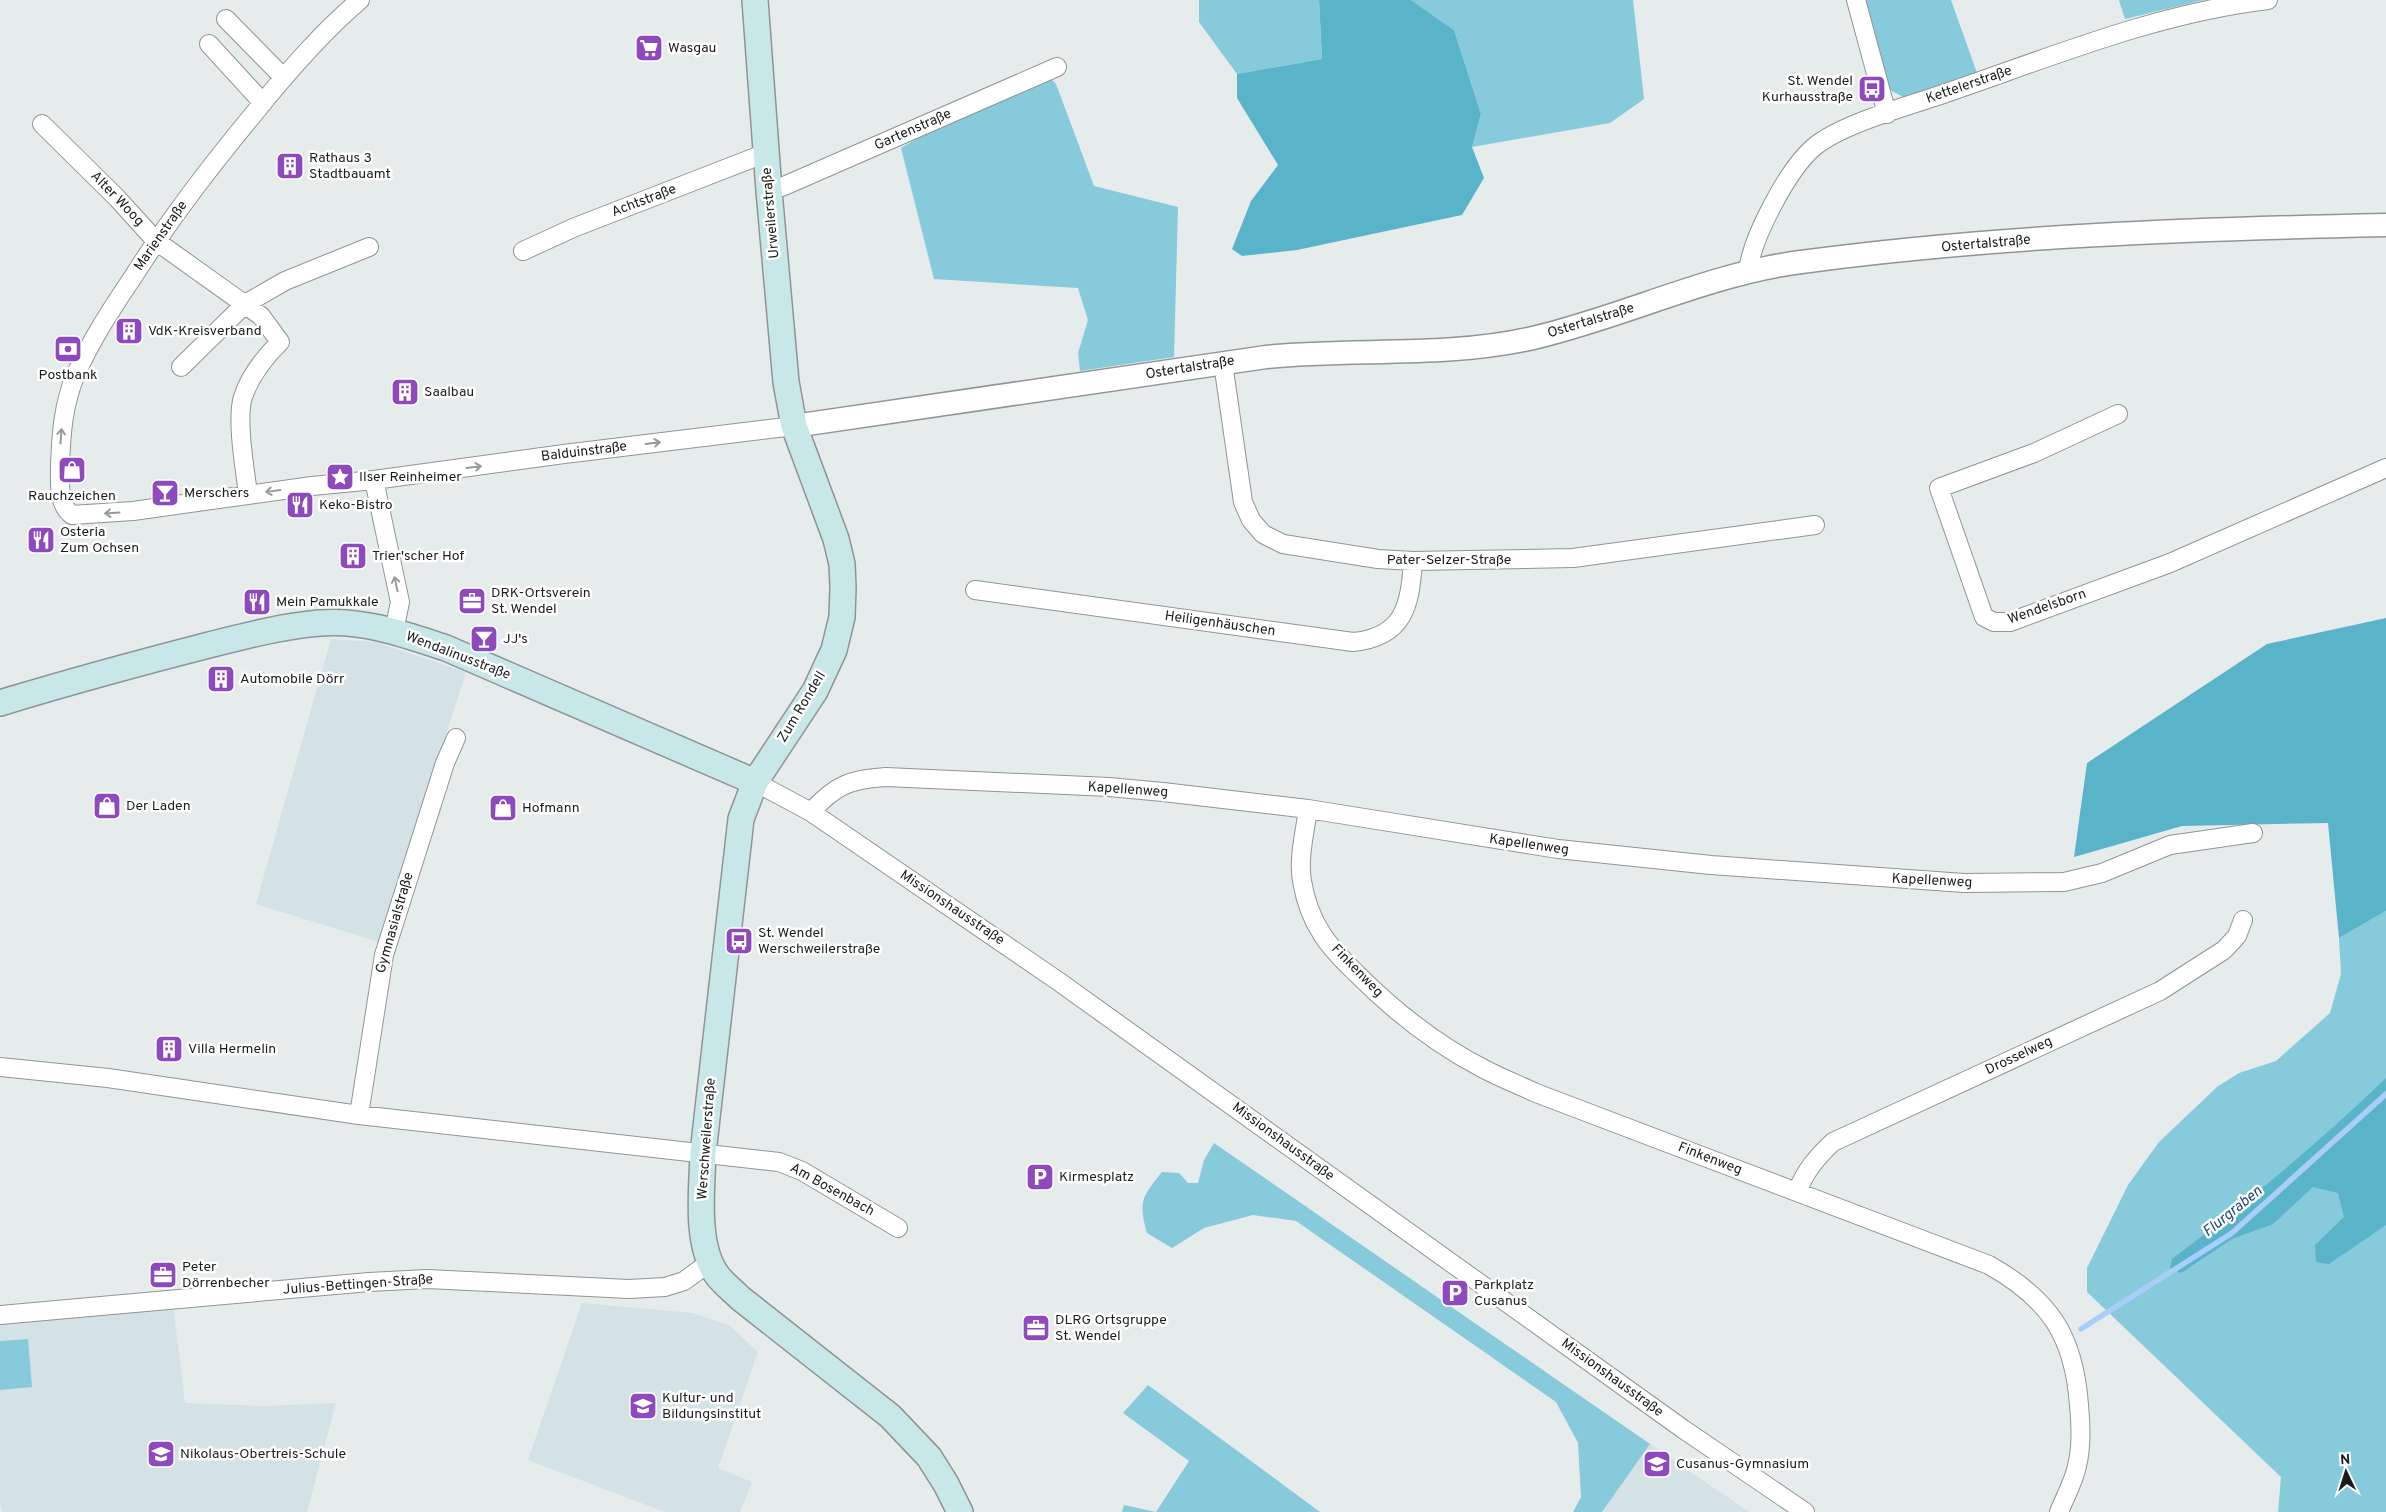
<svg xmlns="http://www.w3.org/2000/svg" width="2386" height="1512" font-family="Overpass,sans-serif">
<rect width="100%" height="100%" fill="#e6ebec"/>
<path fill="#d4e1e5" d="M 331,639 L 375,642 L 466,672 L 379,942 L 256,904 Z
M 582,1303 L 693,1313 L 729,1325 L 758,1352 L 718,1468 L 752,1482 L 740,1512 L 665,1512 L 528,1460 Z
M 173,1305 L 185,1403 L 263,1406 L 336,1403 L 307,1512 L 2,1512 L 0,1503 L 0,1322 Z
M 1650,1444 L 1749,1512 L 1602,1512 Z"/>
<path fill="#86cadb" d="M 1199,0 L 1319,0 L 1322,59 L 1237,74 L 1199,22 Z
M 1411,0 L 1633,0 L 1644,99 L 1610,123 L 1472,147 L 1481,114 L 1454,30 Z
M 1866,0 L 1951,0 L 1977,73 L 1905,98 L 1890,90 Z
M 2119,0 L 2204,0 L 2125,19 Z
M 1044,80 L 1052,80 L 1056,84 L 1094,186 L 1178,207 L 1174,357 L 1080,371 L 1078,353 L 1088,320 L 1078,288 L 934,279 L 901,148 L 920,137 Z
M 2386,911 L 2386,1512 L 2278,1512 L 2281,1477 L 2087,1292 L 2087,1268 L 2128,1185 L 2159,1142 L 2217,1087 L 2239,1073 L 2276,1061 L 2330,1013 L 2341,974 L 2339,938 Z
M 1214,1143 L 1650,1444 L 1602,1512 L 1573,1512 L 1581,1497 L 1578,1443 L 1556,1402 L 1296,1221 L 1253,1215 L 1204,1228 L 1172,1248 L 1147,1233 C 1138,1201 1142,1197 1162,1172 L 1179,1173 L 1188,1183 L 1198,1183 L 1204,1160 Z
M 28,1339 L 32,1387 L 0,1390 L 0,1341 Z
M 1148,1385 L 1320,1512 L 1156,1512 L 1189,1461 L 1123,1413 Z
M 1124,1505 L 1156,1512 L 1122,1512 Z"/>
<path fill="#59b4ca" d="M 1319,0 L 1411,0 L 1454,30 L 1481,114 L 1472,147 L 1484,178 L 1462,215 L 1297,250 L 1242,256 L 1232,249 L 1251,201 L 1278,165 L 1237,98 L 1237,74 L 1322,59 Z
M 2386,618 L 2386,911 L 2339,938 L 2328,823 L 2182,826 L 2074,857 L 2087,763 L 2267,644 Z
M 2386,1078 L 2386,1225 L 2329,1264 L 2316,1262 L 2315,1245 L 2344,1217 L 2338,1193 L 2313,1187 L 2273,1224 L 2232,1239 L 2181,1273 L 2170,1268 L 2172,1259 C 2247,1203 2318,1143 2386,1078 Z"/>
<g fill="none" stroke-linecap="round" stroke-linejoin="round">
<path stroke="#a9cef9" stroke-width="5.5" d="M 2081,1329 L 2232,1233 L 2386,1094"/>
<defs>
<path id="minor" d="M 360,0 C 320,34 285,75 252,116 C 209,168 169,220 133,277 C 112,308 91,340 76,374 C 63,404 61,435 60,467 C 60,484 58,505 72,515 L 133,511 L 312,486 L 374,480 L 564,454 L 794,426
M 1856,0 L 1887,114
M 226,19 L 284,78
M 209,44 L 263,103
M 42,124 L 117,198 L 156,241 L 261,316 L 280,342 C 265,357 250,376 243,397 C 236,419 245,470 248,494
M 769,191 L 784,186 L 1057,67
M 523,251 L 573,228 L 766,153
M 1748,272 C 1751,239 1788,169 1814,147 C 1843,123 1909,106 1946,93 C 2051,57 2157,13 2268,0
M 1223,363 L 1243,502 L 1251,520 L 1263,534 L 1283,544 L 1378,559 L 1413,561 L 1573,558 L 1815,525
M 181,367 L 245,304 L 285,281 L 369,247
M 2118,414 L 2034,453 L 1939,488 L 1984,617 L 1994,622 L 2010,622 L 2170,563 L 2386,468
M 374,480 L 400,602 L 394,631
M 975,590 L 1353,642 C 1404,637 1410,606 1413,561
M 755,782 L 811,812 L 1058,981 L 1683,1429 L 1805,1512
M 1308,809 C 1305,832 1298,858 1302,881 C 1305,899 1312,919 1322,934 C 1331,949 1345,962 1357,974 C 1395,1012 1437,1045 1484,1069 C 1501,1078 1519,1085 1536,1093 L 1989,1265 C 2049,1299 2074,1335 2079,1405 C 2081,1425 2082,1446 2077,1466 C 2074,1481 2065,1497 2059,1512
M 811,812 C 835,785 851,779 886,777 L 1109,787 L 1163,792 L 1308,809 L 1558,849 L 1711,865 L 1964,883 L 2064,882 L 2102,873 L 2170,845 L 2253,833
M 0,1067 L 108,1078 L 359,1115 L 779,1162 L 802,1171 L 898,1228
M 359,1115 L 384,955 L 445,763 L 456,738
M 1797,1192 C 1805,1171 1817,1157 1833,1142 L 2160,991 L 2224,950 L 2237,936 L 2243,920
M 0,1315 L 369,1282 L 427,1279 L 629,1289 L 665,1287 L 684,1281 L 710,1262"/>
<path id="tertiary" d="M 794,426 L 1266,357 C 1355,348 1445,358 1533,338 C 1623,317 1709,274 1801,262 C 1995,236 2191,229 2386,225"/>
<path id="secondary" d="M 755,0 L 769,191 L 786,382 L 794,426 L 836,539 L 842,564 L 843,587 L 842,617 L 834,650 L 815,691 L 755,782 L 741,819 L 703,1153 C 702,1189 695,1245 717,1275 C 723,1283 732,1290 740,1298 L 890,1416 L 929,1457 L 946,1484 L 960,1512
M 0,703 C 69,682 139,663 209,645 C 245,636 282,626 320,623 C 363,619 406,635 446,648 L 755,782"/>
</defs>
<use href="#minor" stroke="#909495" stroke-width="20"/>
<use href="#tertiary" stroke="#909495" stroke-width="25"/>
<use href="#secondary" stroke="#909495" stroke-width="28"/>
<use href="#minor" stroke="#fff" stroke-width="18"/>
<use href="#tertiary" stroke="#fff" stroke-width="22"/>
<use href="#secondary" stroke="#c8e7e8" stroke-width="25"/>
</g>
<defs><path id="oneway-shaft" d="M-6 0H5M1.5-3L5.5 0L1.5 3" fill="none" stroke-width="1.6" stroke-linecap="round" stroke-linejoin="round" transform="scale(1.25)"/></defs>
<g stroke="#989999">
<use href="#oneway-shaft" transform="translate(61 436) rotate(-86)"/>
<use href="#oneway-shaft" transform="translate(653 443) rotate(-7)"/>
<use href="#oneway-shaft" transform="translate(474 467) rotate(-7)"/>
<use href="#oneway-shaft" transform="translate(273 491) rotate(172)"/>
<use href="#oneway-shaft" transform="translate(112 513) rotate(176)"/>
<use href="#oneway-shaft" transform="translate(396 584) rotate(-102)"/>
</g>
<defs>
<symbol id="supermarket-square" viewBox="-11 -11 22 22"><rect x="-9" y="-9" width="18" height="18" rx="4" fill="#8e49bc" stroke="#fff"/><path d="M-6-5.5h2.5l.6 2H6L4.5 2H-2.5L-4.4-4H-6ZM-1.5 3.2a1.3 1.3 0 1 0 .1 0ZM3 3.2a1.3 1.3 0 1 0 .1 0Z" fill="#fff"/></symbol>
<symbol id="bus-square" viewBox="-11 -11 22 22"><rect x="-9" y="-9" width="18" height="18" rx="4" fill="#8e49bc" stroke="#fff"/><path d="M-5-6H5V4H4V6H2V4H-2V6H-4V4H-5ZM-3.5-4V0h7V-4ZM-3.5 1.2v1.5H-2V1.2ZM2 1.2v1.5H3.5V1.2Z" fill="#fff"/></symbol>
<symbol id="building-square" viewBox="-11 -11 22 22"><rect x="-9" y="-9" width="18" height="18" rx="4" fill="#8e49bc" stroke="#fff"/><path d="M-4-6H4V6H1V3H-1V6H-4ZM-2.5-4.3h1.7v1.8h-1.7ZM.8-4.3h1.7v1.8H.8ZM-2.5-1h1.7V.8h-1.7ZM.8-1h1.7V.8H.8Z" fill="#fff"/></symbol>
<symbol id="bank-square" viewBox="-11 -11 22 22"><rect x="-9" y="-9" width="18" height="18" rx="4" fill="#8e49bc" stroke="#fff"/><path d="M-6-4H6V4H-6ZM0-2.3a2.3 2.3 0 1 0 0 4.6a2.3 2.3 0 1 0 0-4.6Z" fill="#fff"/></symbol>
<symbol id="shop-square" viewBox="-11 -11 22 22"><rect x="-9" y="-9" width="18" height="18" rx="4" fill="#8e49bc" stroke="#fff"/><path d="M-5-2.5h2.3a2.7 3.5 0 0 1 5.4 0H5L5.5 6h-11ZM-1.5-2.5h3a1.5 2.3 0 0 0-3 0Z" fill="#fff"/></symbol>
<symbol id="sight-square" viewBox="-11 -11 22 22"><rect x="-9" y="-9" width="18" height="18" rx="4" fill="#8e49bc" stroke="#fff"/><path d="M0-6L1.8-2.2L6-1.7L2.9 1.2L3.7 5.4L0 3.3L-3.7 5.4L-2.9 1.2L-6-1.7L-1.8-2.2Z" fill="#fff"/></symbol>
<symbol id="bar-square" viewBox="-11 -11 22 22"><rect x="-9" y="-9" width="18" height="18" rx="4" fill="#8e49bc" stroke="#fff"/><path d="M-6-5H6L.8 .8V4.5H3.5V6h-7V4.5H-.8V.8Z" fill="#fff"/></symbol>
<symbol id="restaurant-square" viewBox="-11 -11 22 22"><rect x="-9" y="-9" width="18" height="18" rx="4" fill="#8e49bc" stroke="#fff"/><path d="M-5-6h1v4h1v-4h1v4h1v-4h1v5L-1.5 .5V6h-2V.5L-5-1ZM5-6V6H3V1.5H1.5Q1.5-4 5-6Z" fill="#fff"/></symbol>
<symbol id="office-square" viewBox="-11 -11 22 22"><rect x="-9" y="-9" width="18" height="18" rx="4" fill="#8e49bc" stroke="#fff"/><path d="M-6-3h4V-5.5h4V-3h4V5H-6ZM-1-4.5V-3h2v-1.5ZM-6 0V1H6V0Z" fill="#fff"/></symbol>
<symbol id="parking-square" viewBox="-11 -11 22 22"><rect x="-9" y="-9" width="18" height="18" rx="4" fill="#8e49bc" stroke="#fff"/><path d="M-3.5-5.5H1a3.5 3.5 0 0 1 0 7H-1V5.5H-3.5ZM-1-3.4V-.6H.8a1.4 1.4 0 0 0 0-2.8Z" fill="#fff"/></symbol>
<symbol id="school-square" viewBox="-11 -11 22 22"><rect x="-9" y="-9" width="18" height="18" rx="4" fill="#8e49bc" stroke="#fff"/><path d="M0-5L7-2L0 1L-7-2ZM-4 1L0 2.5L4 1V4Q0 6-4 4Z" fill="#fff"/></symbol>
</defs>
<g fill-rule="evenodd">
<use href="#supermarket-square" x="633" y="32" width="32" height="32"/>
<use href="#bus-square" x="1856" y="73" width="32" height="32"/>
<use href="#building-square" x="274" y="150" width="32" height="32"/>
<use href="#building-square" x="113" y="315" width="32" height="32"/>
<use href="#bank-square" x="52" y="333" width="32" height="32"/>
<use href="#building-square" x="389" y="376" width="32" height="32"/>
<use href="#shop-square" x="56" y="454" width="32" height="32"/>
<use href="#sight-square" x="324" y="461" width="32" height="32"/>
<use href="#bar-square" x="149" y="477" width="32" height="32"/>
<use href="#restaurant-square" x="284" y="489" width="32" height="32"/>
<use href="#restaurant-square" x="25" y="524" width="32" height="32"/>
<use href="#building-square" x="337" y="540" width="32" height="32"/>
<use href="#office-square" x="456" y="585" width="32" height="32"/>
<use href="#restaurant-square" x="241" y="586" width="32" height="32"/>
<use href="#bar-square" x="468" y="623" width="32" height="32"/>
<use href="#building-square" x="205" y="663" width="32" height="32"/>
<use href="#shop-square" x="91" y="790" width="32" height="32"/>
<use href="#shop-square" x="487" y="792" width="32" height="32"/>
<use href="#bus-square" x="723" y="925" width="32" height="32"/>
<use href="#building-square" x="153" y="1033" width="32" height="32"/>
<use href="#parking-square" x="1024" y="1161" width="32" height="32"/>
<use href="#office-square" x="147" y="1259" width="32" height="32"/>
<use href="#parking-square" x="1439" y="1277" width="32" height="32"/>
<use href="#office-square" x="1020" y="1312" width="32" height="32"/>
<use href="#school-square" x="627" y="1390" width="32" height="32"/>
<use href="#school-square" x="145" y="1438" width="32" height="32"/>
<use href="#school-square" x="1641" y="1448" width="32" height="32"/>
</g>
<g text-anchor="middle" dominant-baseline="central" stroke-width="5" stroke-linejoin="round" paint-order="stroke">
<g font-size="14" fill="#1b1d1d" stroke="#fff" text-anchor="start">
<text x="668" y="48">Wasgau</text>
<text x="1853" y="81" text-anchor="end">St. Wendel<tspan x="1853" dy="16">Kurhausstraße</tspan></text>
<text x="309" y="158">Rathaus 3<tspan x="309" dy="16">Stadtbauamt</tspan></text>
<text x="148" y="331">VdK-Kreisverband</text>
<text x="68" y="375" text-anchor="middle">Postbank</text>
<text x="424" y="392">Saalbau</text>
<text x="359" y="477">Ilser Reinheimer</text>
<text x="184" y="493">Merschers</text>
<text x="72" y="496" text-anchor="middle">Rauchzeichen</text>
<text x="319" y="505">Keko-Bistro</text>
<text x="60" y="532">Osteria<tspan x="60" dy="16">Zum Ochsen</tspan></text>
<text x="372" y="556">Trier'scher Hof</text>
<text x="491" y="593">DRK-Ortsverein<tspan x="491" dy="16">St. Wendel</tspan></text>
<text x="276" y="602">Mein Pamukkale</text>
<text x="503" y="639">JJ's</text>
<text x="240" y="679">Automobile Dörr</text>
<text x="126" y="806">Der Laden</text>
<text x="522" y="808">Hofmann</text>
<text x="758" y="933">St. Wendel<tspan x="758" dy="16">Werschweilerstraße</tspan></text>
<text x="188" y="1049">Villa Hermelin</text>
<text x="1059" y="1177">Kirmesplatz</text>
<text x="182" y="1267">Peter<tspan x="182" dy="16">Dörrenbecher</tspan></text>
<text x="1474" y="1285">Parkplatz<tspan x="1474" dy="16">Cusanus</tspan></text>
<text x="1055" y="1320">DLRG Ortsgruppe<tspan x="1055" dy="16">St. Wendel</tspan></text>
<text x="662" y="1398">Kultur- und<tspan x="662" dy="16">Bildungsinstitut</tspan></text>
<text x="180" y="1454">Nikolaus-Obertreis-Schule</text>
<text x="1676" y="1464">Cusanus-Gymnasium</text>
</g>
<g font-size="14" fill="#1b1d1d" stroke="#fff">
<text transform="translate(1969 85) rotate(-19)">Kettelerstraße</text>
<text transform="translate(913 130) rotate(-24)">Gartenstraße</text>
<text transform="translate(117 199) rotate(46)">Alter Woog</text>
<text transform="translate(644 201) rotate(-21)">Achtstraße</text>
<text transform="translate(771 213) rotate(-95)">Urweilerstraße</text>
<text transform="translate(161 236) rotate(-55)">Marienstraße</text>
<text transform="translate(1986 244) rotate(-5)">Ostertalstraße</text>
<text transform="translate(1591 321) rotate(-17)">Ostertalstraße</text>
<text transform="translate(1190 368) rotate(-9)">Ostertalstraße</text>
<text transform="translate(584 452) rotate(-7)">Balduinstraße</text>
<text x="1449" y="560">Pater-Selzer-Straße</text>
<text transform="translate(2047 607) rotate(-19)">Wendelsborn</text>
<text transform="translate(1220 624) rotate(8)">Heiligenhäuschen</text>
<text transform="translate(458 656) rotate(21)">Wendalinusstraße</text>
<text transform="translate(802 707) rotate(-59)">Zum Rondell</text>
<text transform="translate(1128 790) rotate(4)">Kapellenweg</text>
<text transform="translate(1529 845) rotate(8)">Kapellenweg</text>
<text transform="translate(1932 881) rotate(3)">Kapellenweg</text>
<text transform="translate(952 908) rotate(34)">Missionshausstraße</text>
<text transform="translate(395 923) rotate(-74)">Gymnasialstraße</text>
<text transform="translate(1357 971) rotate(46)">Finkenweg</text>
<text transform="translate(2019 1056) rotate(-25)">Drosselweg</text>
<text transform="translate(707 1139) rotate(-86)">Werschweilerstraße</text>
<text transform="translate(1283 1142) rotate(36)">Missionshausstraße</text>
<text transform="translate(1710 1159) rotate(21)">Finkenweg</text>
<text transform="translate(832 1190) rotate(29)">Am Bosenbach</text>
<text transform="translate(358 1285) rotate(-4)">Julius-Bettingen-Straße</text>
<text transform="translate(1612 1378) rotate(36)">Missionshausstraße</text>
</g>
<g font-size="15" font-style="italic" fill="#174576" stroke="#fff">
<text transform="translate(2233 1212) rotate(-39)">Flurgraben</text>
</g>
</g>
<g transform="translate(2346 1472) rotate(356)" stroke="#ffffff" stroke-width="4" paint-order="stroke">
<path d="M0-4L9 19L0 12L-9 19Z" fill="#1b1d1d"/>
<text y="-8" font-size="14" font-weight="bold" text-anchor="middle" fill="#1b1d1d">N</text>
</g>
</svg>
